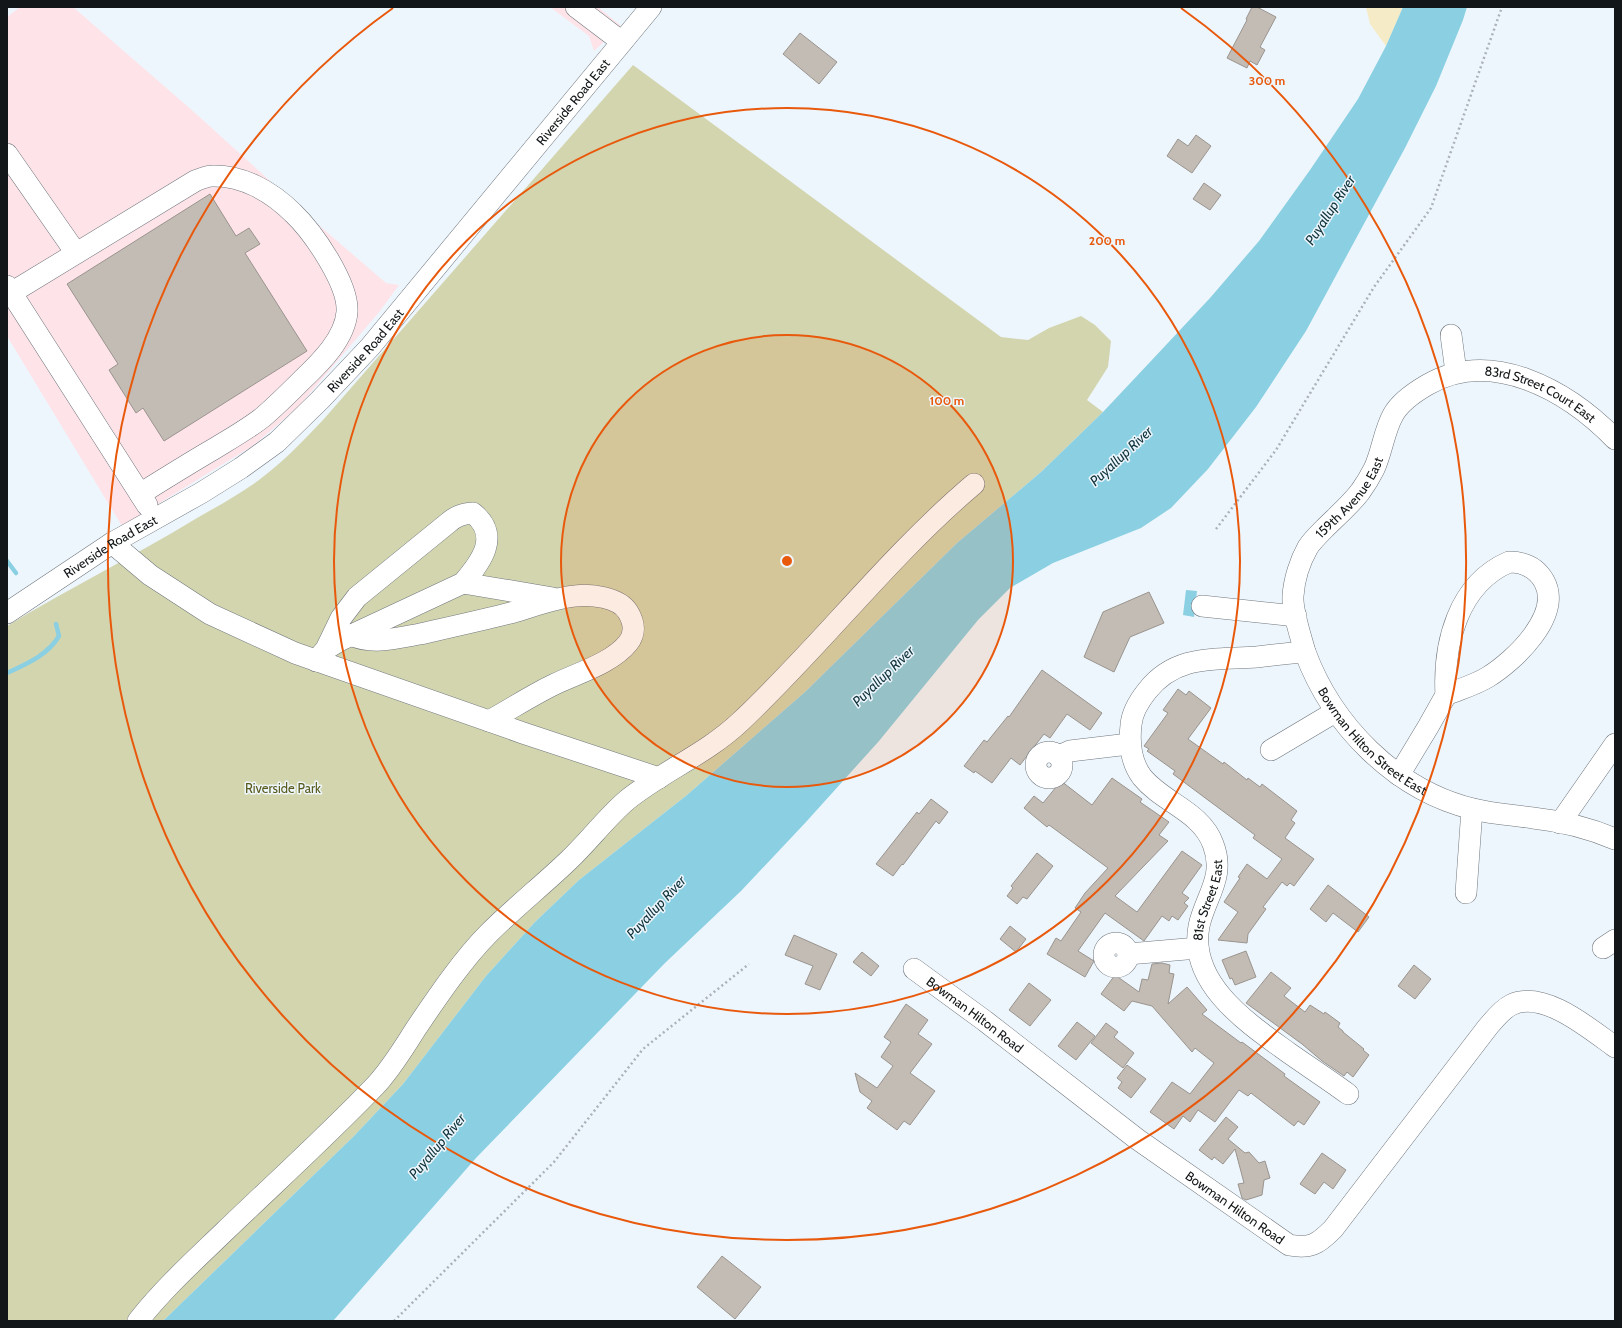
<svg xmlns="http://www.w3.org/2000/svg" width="1622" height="1328" font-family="Cabin,sans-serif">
<rect width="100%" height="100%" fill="#eef6fd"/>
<path fill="#fee3e8" d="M 20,7 L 73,7 L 194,112 L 322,228 L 386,283 L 399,285 L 380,311 L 298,407 L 254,445 L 122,526 L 7,336 L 7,17 Z
M 550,7 L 598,7 L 621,26 L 594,51 L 589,36 Z"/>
<path fill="#d3d5af" d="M 633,65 L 1001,337 L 1028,340 L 1049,328 L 1081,316 L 1095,325 L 1111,341 L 1108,367 L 1087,400 L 1103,412 L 1041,472 L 957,543 L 805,692 L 687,795 L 579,880 L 535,922 L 486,976 L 403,1084 L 354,1136 L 163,1321 L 7,1321 L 7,626 C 69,588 135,556 197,518 C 218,506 240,494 259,480 C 283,462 303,441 323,420 Z"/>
<path fill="#f5ebc6" d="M 1366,7 L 1403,7 L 1386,46 L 1370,24 Z"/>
<path fill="#8ad0e2" d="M 1403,7 L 1467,7 L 1463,20 L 1436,86 L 1405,148 L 1306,331 L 1256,407 L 1208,469 L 1171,508 L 1141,528 L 1053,563 L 1010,588 L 978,620 L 879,741 L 806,822 L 741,891 L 665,963 L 476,1158 L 333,1321 L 163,1321 L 354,1136 L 403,1084 L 486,976 L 535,922 L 579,880 L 687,795 L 805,692 L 957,543 L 1041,472 L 1103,412 L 1151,361 L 1210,298 L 1259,241 L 1310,170 L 1358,99 L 1386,46 Z
M 1186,590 L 1197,591 L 1194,617 L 1183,615 Z"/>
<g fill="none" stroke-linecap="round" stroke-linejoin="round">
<path stroke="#8ad0e2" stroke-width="4.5" d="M 7,561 L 16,573
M 7,673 C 26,664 48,655 59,636 L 56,624"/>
</g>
<path fill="#c2bcb5" stroke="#9a948e" d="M 1252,7 L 1257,7 L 1276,17 L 1260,47 L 1265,50 L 1257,65 L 1250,61 L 1247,68 L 1227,58 L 1247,20 L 1246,19 Z
M 800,33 L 837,62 L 819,84 L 783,54 Z
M 1196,135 L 1211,146 L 1192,173 L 1167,156 L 1178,139 L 1188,146 Z
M 1204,183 L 1221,195 L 1210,210 L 1193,199 Z
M 210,194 L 236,236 L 249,228 L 260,244 L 245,253 L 307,351 L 164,441 L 143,408 L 136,413 L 109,370 L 118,364 L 67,284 Z
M 1149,592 L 1164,623 L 1130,637 L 1114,672 L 1084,657 L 1103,612 Z
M 1042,670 L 1102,713 L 1090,730 L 1067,714 L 1050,738 L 1044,734 L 1020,765 L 1011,758 L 992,783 L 975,771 L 974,773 L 964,766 L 984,740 L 987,742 L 1008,716 L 1009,717 Z
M 1178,689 L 1186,695 L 1189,691 L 1211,708 L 1188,739 L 1223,764 L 1224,762 L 1247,780 L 1248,778 L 1260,787 L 1262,784 L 1297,811 L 1291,820 L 1295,823 L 1285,838 L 1314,859 L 1294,886 L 1290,883 L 1287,886 L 1282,882 L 1263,907 L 1266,909 L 1248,934 L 1247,943 L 1218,940 L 1238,912 L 1224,902 L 1240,878 L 1238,877 L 1247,864 L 1267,879 L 1282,859 L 1253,838 L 1255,835 L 1173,774 L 1175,771 L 1147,751 L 1149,749 L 1144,746 L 1168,713 L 1163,710 Z
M 1112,778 L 1142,799 L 1140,802 L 1169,822 L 1159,835 L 1168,841 L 1115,896 L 1137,912 L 1182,851 L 1202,865 L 1182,893 L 1189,898 L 1184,903 L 1188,906 L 1178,920 L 1172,916 L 1169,921 L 1162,916 L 1144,941 L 1105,913 L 1078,951 L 1094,961 L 1085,977 L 1047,954 L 1056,938 L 1061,941 L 1081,912 L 1075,908 L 1085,893 L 1108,868 L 1049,825 L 1047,827 L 1024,808 L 1034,796 L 1043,803 L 1061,781 L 1092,805 Z
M 931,799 L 948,812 L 939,824 L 936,821 L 903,865 L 902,864 L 893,876 L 876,864 L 917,812 L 919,814 Z
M 1037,853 L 1053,866 L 1027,899 L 1023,897 L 1017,904 L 1007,896 L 1013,888 L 1011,886 Z
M 1328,885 L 1369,917 L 1358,932 L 1333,913 L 1326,922 L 1310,909 Z
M 1010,926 L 1026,939 L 1016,952 L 1000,939 Z
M 794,935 L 837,954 L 820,990 L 805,984 L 813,966 L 785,955 Z
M 1246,951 L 1256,977 L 1235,985 L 1232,978 L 1230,979 L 1222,960 Z
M 862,952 L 879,966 L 871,976 L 853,962 Z
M 1162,963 L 1170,965 L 1169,973 L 1174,974 L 1168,1004 L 1187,987 L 1207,1010 L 1202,1014 L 1241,1043 L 1242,1042 L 1285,1074 L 1284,1076 L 1320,1102 L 1304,1125 L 1298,1121 L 1294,1126 L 1251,1093 L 1248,1096 L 1239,1090 L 1215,1122 L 1198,1110 L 1190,1122 L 1183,1116 L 1174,1129 L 1150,1112 L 1172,1082 L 1190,1094 L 1214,1063 L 1195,1048 L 1192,1052 L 1152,1006 L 1132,1001 L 1124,1011 L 1101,994 L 1115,975 L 1139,992 L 1142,979 L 1148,980 L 1152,964 Z
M 1414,965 L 1431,979 L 1415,999 L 1398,986 Z
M 1271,972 L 1291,988 L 1284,996 L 1305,1012 L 1310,1005 L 1324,1014 L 1325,1012 L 1340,1023 L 1338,1027 L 1343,1031 L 1343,1032 L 1364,1049 L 1363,1050 L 1369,1055 L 1353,1077 L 1347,1072 L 1344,1076 L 1322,1061 L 1302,1044 L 1246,1003 Z
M 1029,983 L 1051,1000 L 1030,1026 L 1009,1010 Z
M 906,1004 L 928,1020 L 918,1034 L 932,1044 L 910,1073 L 935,1091 L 910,1125 L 904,1121 L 897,1130 L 867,1108 L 872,1101 L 860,1092 L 855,1073 L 877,1088 L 893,1066 L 881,1057 L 891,1042 L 884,1037 Z
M 1077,1022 L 1095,1036 L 1076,1060 L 1058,1046 Z
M 1106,1023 L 1118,1032 L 1114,1037 L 1134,1053 L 1123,1068 L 1091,1043 Z
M 1127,1065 L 1146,1079 L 1131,1098 L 1118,1088 L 1122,1082 L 1117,1078 Z
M 1226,1117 L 1238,1127 L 1228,1139 L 1245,1153 L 1249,1152 L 1259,1163 L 1265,1161 L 1270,1178 L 1264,1180 L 1262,1195 L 1246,1200 L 1242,1198 L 1238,1184 L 1244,1183 L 1235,1149 L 1223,1164 L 1214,1157 L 1212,1160 L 1199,1150 Z
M 1322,1153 L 1346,1170 L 1333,1189 L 1324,1182 L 1315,1194 L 1300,1184 Z
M 722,1256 L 761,1287 L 735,1319 L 697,1287 Z"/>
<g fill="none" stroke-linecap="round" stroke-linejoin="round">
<defs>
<g id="minor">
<path d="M 576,7 L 622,42"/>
<path d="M 7,154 L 76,253"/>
<path d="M 7,286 L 147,505"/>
<path d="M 11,293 L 195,181 C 200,179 207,176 212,176 C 243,175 272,192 293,213 C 313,232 349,284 347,312 C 345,338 321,362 303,379 C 290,392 277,405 263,417 C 248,429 230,439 212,450 C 188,464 164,479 140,494"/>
<path d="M 1451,335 L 1456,372"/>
<path d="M 112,543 L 150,575 L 210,614 L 295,653 L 523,733 L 659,778"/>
<path d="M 1509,562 C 1524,562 1536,567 1544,581 C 1563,615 1514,661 1488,677 C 1475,685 1460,689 1446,695 C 1443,644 1458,584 1509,562 Z"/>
<path d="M 463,583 L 553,598"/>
<path d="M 1202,606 L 1296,616"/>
<path id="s1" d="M 7,613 L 112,543 L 201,493 L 241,468 L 277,442 L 320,400 L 370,347 L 651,7"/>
<path d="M 351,635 C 372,645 398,638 420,634 C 451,627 483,620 514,612 C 534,606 554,598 575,596 C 591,594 619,597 628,612 C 634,622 636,633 628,643 C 612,663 578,673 555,684 C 532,695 511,709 489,721"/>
<path id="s2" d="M 1305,652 C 1301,637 1292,611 1293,596 C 1294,580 1300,561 1308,547 C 1312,541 1319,534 1324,529 C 1336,517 1350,505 1360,492 C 1365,485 1370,477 1374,469 C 1382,452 1384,431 1393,415 C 1400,402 1415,392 1427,385 C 1492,347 1568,391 1615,439"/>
<path d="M 316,661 L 326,649 L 341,640 L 463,583 C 481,562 501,536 473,513 C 462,514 456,516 448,523 L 357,597 L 341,618 L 326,649"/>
<path d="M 1271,750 L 1335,712"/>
<circle cx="1049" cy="765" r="13"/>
<path d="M 1059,756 L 1070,751 L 1129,744"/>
<path d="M 1399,775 L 1428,727 L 1446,695"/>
<path d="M 1560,823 L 1615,744"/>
<path d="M 1466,893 L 1472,809"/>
<circle cx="1116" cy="955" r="12"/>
<path d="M 1603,948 L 1615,940"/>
<path d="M 1128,954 L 1198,948"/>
<path id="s3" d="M 914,969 L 985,1021 L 1137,1139 L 1289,1245 C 1311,1249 1318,1244 1333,1229 L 1487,1028 C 1494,1020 1501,1010 1511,1005 C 1543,989 1590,1029 1615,1047"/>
<path id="s4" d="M 1348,1094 C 1329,1080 1309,1067 1289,1053 C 1249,1024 1188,984 1199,926 C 1205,897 1226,877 1213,844 C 1201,811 1163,803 1142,777 C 1130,761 1129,743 1131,725 C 1132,712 1139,701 1147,691 C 1176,654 1215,660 1257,657 C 1273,655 1289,653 1305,652 C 1332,725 1395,790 1473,809 C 1493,814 1513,815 1533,818 C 1561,821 1589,828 1615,839"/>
<path d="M 138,1321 C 164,1288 195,1260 225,1231 C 275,1183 327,1136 375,1086 C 392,1068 404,1047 417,1027 C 438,996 463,959 489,933 C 515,907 543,885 569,860 C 589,841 606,818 627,800 C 663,771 706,754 740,722 C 821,646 889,556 974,484"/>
</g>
</defs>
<use href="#minor" stroke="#70777d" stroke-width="22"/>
<path stroke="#abb1b7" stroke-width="2.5" stroke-dasharray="2 3" stroke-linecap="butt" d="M 1216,529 L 1276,450 L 1374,287 L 1431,208 L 1502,7
M 394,1321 L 554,1162 L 643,1049 L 749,964"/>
<use href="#minor" stroke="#fff" stroke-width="21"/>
</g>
<circle cx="787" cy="561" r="226" fill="#e8590c" fill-opacity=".12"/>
<g fill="none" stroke="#e8590c" stroke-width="2">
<circle cx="787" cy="561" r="226"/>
<circle cx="787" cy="561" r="453"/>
<path d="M1181 8A679 679 0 1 1 393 8"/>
</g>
<g text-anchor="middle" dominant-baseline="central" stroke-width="3" stroke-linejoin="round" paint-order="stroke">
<g font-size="13" fill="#131618" stroke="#eef6fd">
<text stroke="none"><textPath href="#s1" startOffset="771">Riverside Road East</textPath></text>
<text stroke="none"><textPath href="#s1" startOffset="447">Riverside Road East</textPath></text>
<text stroke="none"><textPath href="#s2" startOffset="436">83rd Street Court East</textPath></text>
<text stroke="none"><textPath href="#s2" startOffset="174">159th Avenue East</textPath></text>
<text stroke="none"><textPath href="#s1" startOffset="123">Riverside Road East</textPath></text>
<text stroke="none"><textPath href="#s4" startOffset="796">Bowman Hilton Street East</textPath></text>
<text stroke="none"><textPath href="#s4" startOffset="264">81st Street East</textPath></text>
<text stroke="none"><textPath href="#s3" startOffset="76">Bowman Hilton Road</textPath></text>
<text stroke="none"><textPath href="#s3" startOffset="400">Bowman Hilton Road</textPath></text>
</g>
<g font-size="13" fill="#595a1b" stroke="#eef6fd">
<text x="283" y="788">Riverside Park</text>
</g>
<g font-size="14" font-style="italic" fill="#11343c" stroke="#eef6fd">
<text transform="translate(1330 210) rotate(-57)">Puyallup River</text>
<text transform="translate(1121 456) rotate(-43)">Puyallup River</text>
<text transform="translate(883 676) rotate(-44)">Puyallup River</text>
<text transform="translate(656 907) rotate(-47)">Puyallup River</text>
<text transform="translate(437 1146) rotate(-50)">Puyallup River</text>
</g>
</g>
<circle cx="787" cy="561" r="6" fill="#e8590c" stroke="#eef6fd" stroke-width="2"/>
<g font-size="12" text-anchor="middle" font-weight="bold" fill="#e8590c" stroke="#eef6fd" stroke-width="3" stroke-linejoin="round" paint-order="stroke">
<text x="1267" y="85">300 m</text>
<text x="1107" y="245">200 m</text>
<text x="947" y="405">100 m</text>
</g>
<rect width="1622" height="1328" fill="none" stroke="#131618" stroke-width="16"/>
</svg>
